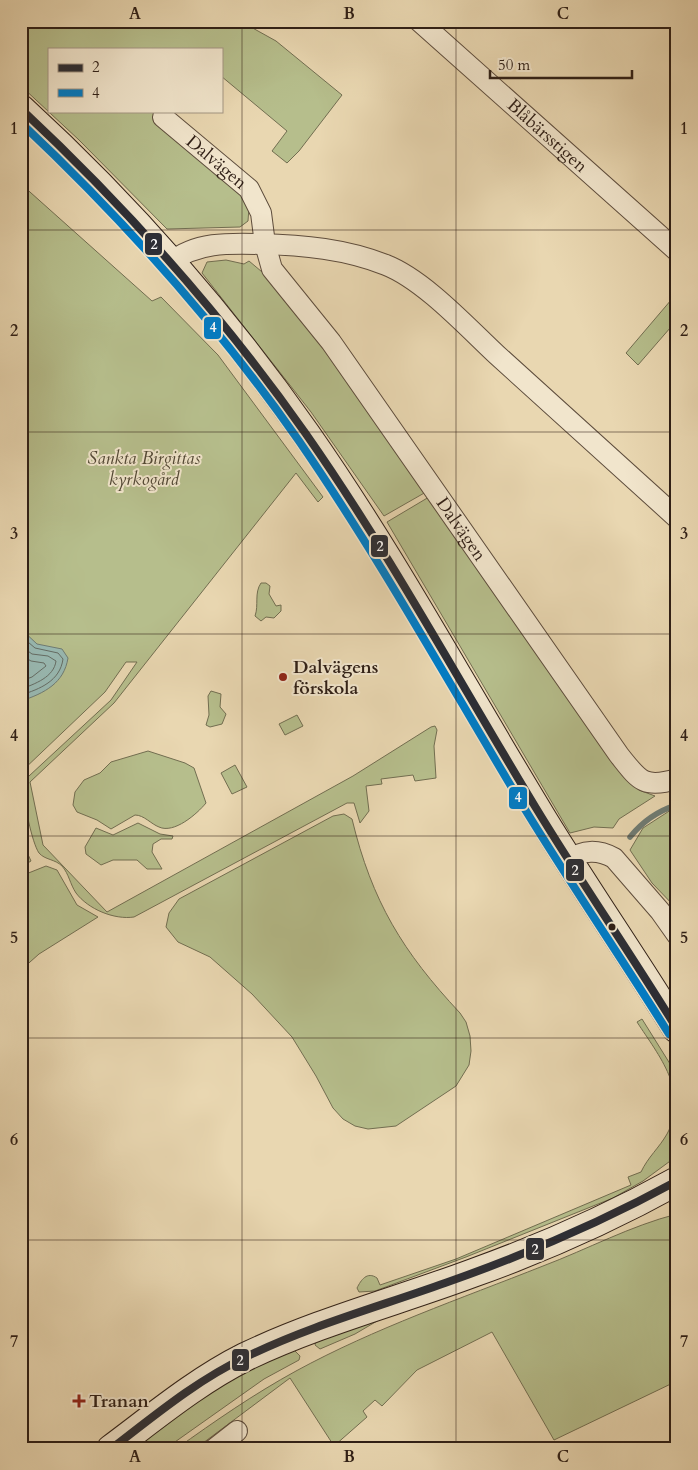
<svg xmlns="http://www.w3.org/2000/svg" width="698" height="1470" font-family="Cardo,serif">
<rect width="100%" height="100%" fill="#e9d7b1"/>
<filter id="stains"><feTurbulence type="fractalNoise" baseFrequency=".004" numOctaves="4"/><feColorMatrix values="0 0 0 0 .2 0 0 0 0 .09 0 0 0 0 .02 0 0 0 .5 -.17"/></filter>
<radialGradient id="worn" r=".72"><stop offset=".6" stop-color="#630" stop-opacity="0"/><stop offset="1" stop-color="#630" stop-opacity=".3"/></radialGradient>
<path fill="#b6be8c" stroke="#726e51" d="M 21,21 L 240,21 L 276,41 L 342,95 L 299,151 L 287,163 L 272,151 L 287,131 L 221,76 L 221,49 L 49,49 L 49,111 L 164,111 L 243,194 L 249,207 L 248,221 L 240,227 L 167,229 L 79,140 L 21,86 Z
M 21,184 L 152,301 L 161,297 L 218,355 L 323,497 L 318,502 L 296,473 L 114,703 L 30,782 L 43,845 L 107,912 L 353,776 L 431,727 L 435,726 L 437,730 L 434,746 L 436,778 L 415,781 L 413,775 L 381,779 L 382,784 L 366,786 L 369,811 L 360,823 L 354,803 L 347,803 L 134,917 C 114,920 88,909 76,893 C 70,884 69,874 62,866 C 55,859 45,860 39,853 C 32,843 23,800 24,786 C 24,782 26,779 29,776 L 111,700 L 137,662 L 126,662 L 105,692 L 21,772 Z
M 226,260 L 244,264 L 249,261 L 274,282 L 314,331 L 426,492 L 384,516 L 311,412 L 202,273 L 207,262 Z
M 677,293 L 677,320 L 638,365 L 626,353 Z
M 429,497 L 628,781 L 639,790 L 655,796 L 619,819 L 613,828 L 594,827 L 570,833 L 387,522 Z
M 261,583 L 266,583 L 270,586 L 269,594 L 276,606 L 281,605 L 281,611 L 274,618 L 266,617 L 261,621 L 255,616 C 259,605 254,593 261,583 Z
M 211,691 L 221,694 L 220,707 L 226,714 L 222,724 L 210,727 L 206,725 L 209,715 L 208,696 Z
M 297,715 L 303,726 L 285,735 L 279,724 Z
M 148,751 L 185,763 L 194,768 L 206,803 C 197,814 174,834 159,827 C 151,824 144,815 135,815 L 111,829 L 97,820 L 77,812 L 73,805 L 75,792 L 84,780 L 100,773 L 111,762 Z
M 235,765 L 247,787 L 232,794 L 221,773 Z
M 677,806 L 677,909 L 652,883 L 630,850 L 643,828 Z
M 344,814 L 352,819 C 372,902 403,952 460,1013 L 466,1022 L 470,1036 L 471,1051 L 469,1065 L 456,1086 L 396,1126 L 368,1129 L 355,1126 L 343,1119 L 333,1108 L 316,1076 L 292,1037 L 252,994 L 210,957 L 178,942 L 166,927 L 169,913 L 179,899 L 333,816 Z
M 138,823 L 160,834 L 173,836 L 172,839 L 161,839 L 153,844 L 152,852 L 162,869 L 147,869 L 137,860 L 113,860 L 101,865 L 86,854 L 85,847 L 96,828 L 113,835 Z
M 21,825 L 26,850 L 31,861 L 21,867 Z
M 46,866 L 57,870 L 77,905 L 98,917 L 39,954 L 21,970 L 21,876 Z
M 642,1019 L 677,1075 L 677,1156 L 643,1181 L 613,1198 L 466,1257 L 375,1291 L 359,1292 L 357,1288 C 361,1280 367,1271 377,1278 L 380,1285 L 456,1259 L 631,1185 L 628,1177 L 641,1172 C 648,1157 659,1148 667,1134 C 690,1092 659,1056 637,1022 Z
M 677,1214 L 677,1381 L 554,1440 L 492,1332 L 417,1370 L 382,1406 L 375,1400 L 363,1411 L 367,1417 L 334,1446 L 290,1378 L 195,1449 L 176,1449 C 215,1421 254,1394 296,1371 C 375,1328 460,1299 543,1266 C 588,1249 630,1226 677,1214 Z
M 389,1314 L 355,1334 L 320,1349 L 315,1345 L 316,1341 Z
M 294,1350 L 300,1356 L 299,1360 L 264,1379 L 165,1449 L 125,1449 L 210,1387 Z"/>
<path fill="#98b8b1" stroke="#6e7b73" d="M 21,629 L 37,644 L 62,649 L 68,658 C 64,683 45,693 21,701 Z"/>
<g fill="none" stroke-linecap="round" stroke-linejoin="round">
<path stroke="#646c64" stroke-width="1" d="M 21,636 L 35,648 L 58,653 L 63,659 C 60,681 40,689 21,695
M 21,646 L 32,654 L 48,656 L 56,661 C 54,677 35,684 21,689
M 21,655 L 31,661 L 44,663 L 46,666 L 32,677 L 21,681"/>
<path stroke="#6e7b73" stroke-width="5.5" d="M 630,837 C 643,821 657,811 677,805"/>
<defs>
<g id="street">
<path id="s1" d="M 419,21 L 677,251"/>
<path id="s2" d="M 163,117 L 249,189 L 261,213 L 265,244 L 272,269 L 331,342 L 619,755 C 639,780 643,789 677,779"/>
<path d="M 170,263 C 195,242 229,243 260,244 C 303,245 346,249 386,265 C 424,280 467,327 497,355 C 557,409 617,463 677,518"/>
<path d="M 567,860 C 584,850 597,849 614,858 L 660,911 L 677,935"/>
<path d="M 214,1449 L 237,1431"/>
</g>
<path id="secondary" d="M 21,109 C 127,206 224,317 306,434 C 390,554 460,683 536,808 C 581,883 631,954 677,1029
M 111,1449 C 154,1417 197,1381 245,1357 C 318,1322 398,1301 473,1273 C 543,1248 612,1217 677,1181"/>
</defs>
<use href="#street" stroke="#5e4d3d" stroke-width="22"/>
<use href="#secondary" stroke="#2f1f16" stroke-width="30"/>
<use href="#street" stroke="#f1e5cc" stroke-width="20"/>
<use href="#secondary" stroke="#f1e5cc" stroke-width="28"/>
<defs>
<path id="bus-1" d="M 21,109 C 127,208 223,316 306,434 C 390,554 460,683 536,808 C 581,882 631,954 677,1029
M 111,1449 C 154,1416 197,1380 246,1357 C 309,1326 378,1307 445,1283 C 525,1255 602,1222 677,1181"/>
<path id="bus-2" d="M 21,123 C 124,220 218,325 299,441 C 381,560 451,687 526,811 C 572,886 622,959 669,1034"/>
</defs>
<use href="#bus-1" stroke="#f1e5cc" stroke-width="11"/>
<use href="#bus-2" stroke="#f1e5cc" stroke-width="11"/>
<use href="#bus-1" stroke="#2c2e35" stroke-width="8"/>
<use href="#bus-2" stroke="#007cc6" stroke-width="8"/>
</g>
<path fill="none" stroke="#2f1f16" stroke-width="1" stroke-opacity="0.55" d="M 242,21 L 242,1449M 456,21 L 456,1449M 21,230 L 677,230M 21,432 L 677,432M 21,634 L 677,634M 21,836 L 677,836M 21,1038 L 677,1038M 21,1240 L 677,1240"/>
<g fill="#8f2418" stroke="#f1e5cc" stroke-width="2">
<circle cx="283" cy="677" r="5"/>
<path d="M76.5 1393.5h5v5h5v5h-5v5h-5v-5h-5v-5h5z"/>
</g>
<circle fill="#2f1f16" stroke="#f1e5cc" stroke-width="2" cx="612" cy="927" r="4.5"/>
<g text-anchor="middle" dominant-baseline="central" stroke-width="4" stroke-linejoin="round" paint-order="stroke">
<g font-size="18" fill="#2f1f16" stroke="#f1e5cc">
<text stroke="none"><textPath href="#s1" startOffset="172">Blåbärsstigen</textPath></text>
<text stroke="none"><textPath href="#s2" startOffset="70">Dalvägen</textPath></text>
<text stroke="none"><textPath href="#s2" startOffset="518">Dalvägen</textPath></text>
</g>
<g font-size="18" font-style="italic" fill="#514734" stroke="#f1e5cc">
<text x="144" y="458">Sankta Birgittas<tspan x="144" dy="21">kyrkogård</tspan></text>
</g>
<g font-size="18" font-weight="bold" fill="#2f1f16" stroke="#f1e5cc" text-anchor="start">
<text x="293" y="667">Dalvägens<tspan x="293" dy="21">förskola</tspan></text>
<text x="89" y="1401">Tranan</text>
</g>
</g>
<g stroke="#f1e5cc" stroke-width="2">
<rect x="144" y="232" width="19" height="24" rx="5" fill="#2c2e35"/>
<rect x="203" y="316" width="19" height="24" rx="5" fill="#007cc6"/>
<rect x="370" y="534" width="19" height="24" rx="5" fill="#2c2e35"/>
<rect x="508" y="786" width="20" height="24" rx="5" fill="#007cc6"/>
<rect x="565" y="858" width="20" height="24" rx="5" fill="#2c2e35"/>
<rect x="525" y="1237" width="20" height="24" rx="5" fill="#2c2e35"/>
<rect x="231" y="1348" width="19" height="24" rx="5" fill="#2c2e35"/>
</g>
<g font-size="14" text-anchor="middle" font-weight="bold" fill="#fff">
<text x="154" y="249">2</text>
<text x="213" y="332">4</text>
<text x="380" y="551">2</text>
<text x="518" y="802">4</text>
<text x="575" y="875">2</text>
<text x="535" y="1254">2</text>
<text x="240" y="1365">2</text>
</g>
<rect width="698" height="1470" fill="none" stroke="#e9d7b1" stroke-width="55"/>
<rect x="48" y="48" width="175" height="65" fill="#f1e5cc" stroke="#a39683"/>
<rect x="58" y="64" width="25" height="8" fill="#2c2e35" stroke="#a39683"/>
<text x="92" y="72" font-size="15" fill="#2f1f16">2</text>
<rect x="58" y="89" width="25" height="8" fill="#007cc6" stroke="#a39683"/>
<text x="92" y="98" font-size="15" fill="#2f1f16">4</text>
<path d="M490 70v8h142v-8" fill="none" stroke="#2f1f16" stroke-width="2.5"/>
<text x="498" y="70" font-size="15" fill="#2f1f16" stroke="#f1e5cc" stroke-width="4" paint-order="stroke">50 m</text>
<rect x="28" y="28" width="642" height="1414" fill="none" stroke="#2f1f16" stroke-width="2"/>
<g font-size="16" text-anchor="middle" font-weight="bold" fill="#2f1f16">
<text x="135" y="19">A</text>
<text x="349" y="19">B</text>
<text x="563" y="19">C</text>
<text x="14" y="134">1</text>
<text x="684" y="134">1</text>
<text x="14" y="336">2</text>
<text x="684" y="336">2</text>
<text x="14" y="539">3</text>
<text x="684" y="539">3</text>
<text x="14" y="741">4</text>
<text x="684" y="741">4</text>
<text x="14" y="943">5</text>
<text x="684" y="943">5</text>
<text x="14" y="1145">6</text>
<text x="684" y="1145">6</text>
<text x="14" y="1347">7</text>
<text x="684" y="1347">7</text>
<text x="135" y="1462">A</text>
<text x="349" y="1462">B</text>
<text x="563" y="1462">C</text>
</g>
<rect width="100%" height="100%" filter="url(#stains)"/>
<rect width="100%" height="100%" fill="url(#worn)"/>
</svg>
